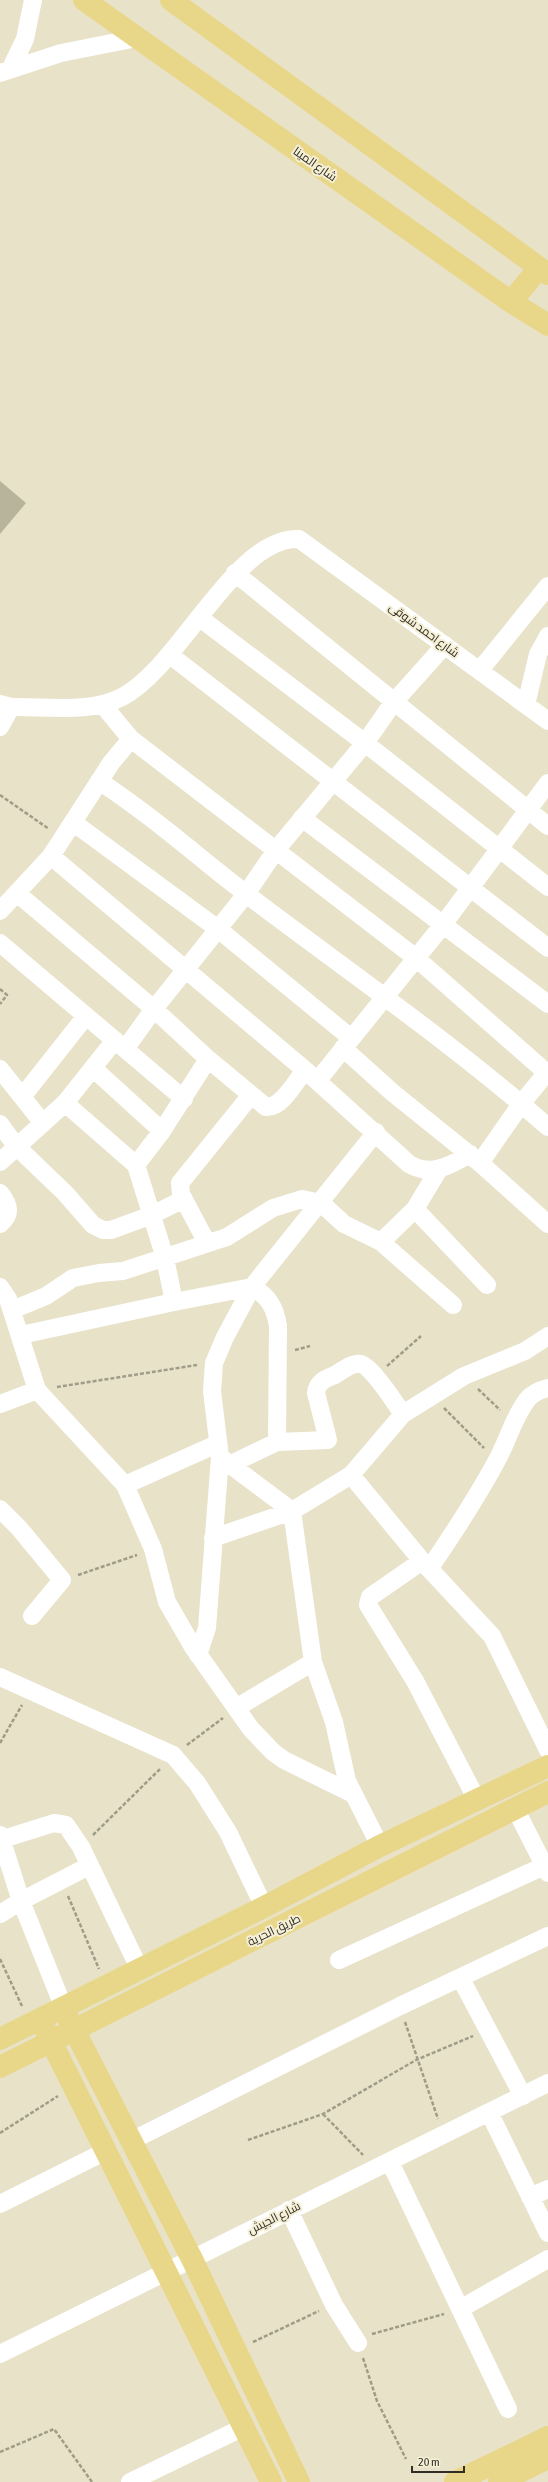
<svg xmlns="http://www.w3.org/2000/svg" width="548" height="2482" font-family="'Asap Condensed',Cairo,sans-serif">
<rect width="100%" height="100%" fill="#e8e2c9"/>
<path fill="#b8b39b" d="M 0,481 L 26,503 L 0,534 Z"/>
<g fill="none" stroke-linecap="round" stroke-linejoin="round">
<path stroke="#a09c88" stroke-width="2.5" stroke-dasharray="4 2" stroke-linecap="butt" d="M 0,795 L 49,829
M 0,989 L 7,995 L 0,1004
M 295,1350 L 310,1346
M 387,1366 L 421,1336
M 57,1387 L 197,1365
M 478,1389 L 500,1410
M 444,1408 L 484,1448
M 78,1575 L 137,1555
M 0,1743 L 22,1705
M 187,1745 L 223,1718
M 93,1835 L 161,1768
M 68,1896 L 99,1969
M 0,1959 L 22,2006
M 405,2022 L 438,2119
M 323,2114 L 363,2155
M 0,2133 L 58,2096
M 248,2140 L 323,2114 L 416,2060 L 473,2036
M 372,2334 L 444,2314
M 253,2342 L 319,2311
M 363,2358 L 377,2401 L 406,2459
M 0,2452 L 54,2429 L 92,2482"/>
<path stroke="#fff" stroke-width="18" d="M 11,68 L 25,39 L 33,0
M 0,73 L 61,53 L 137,38
M 235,573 L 548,826
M 200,618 L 365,743 L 548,887
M 170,655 L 548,948
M 480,670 L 548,586
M 0,704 L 11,707 C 46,706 90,714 122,697 C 181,666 235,536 299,539 L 548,721
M 102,704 L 131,739 L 416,958 L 548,1074
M 526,705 L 538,654 L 548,636
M 0,727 L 11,707
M 99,781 C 157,819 207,865 262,906 C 358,978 458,1048 548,1127
M 302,818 L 548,1004
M 74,823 L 218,929 L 351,1038
M 51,856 L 305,1070
M 18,894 L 154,1009 L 208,1059 L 162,1131 L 136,1165
M 0,911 L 51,856 L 111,763 L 131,739
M 0,943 L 184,1099
M 343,1048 L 393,1093 L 480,1163 L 548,1224
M 125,1049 L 154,1009 L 246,894 L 276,850 L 365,743 L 393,703 L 445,645
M 208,1059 L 266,1107 C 282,1108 296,1081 305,1070 L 409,1164 C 431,1177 449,1166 470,1154
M 0,1069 L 42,1122
M 94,1069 L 162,1131
M 318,1080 L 442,926 L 548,783
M 22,1097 L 86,1016
M 65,1103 L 136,1165 L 165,1258 L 174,1302
M 0,1124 L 16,1146 L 65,1193 L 93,1225 L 103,1230 L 111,1230 L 152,1215 L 184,1199
M 376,1132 L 252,1287 L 225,1337 L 214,1363 L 212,1391 L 220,1457 L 292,1511 L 313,1662 L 334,1722 L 347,1781 L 380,1846
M 0,1162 L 65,1103 L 115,1040
M 480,1163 L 521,1104 L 548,1071
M 0,1193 C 9,1204 12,1214 0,1224
M 415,1209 L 439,1169
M 381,1242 L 415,1209 L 487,1285
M 207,1243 L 181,1194 L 180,1183 L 251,1095
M 0,1287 L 8,1299 L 37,1390 L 125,1485 L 153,1549 L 167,1602 L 193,1647 L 251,1729 L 273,1752 L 284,1760 L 351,1793
M 12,1310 L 46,1296 L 73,1278 L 99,1273 L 123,1271 L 227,1237 L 273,1208 L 302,1199 L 321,1203 L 344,1224 L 381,1242 L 453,1305
M 21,1335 L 174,1302 L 252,1287 C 269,1296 275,1308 278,1326 L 277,1442
M 0,1404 L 37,1390
M 229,1465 L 277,1442 L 328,1440 L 316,1393 C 317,1382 325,1379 335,1375 C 341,1371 353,1362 361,1364 C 373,1368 395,1403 403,1414
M 351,1475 L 422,1561 L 492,1636 L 548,1750
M 125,1485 L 217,1444
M 0,1509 L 19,1528 L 62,1580 L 32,1616
M 213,1538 L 292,1511 L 351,1475 L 403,1414 L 464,1376 L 525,1351 L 548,1336
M 422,1561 L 370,1597 L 368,1605 L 415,1681 L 477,1800
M 429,1569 C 453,1534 476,1499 496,1462 C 508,1441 512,1420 527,1400 C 532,1393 540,1390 548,1388
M 198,1655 L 207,1628 L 220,1457
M 0,1677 L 173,1755 L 197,1783 L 228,1832 L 264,1907
M 236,1708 L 313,1662
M 516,1810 L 548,1873
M 0,1835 L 21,1901 L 63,2006
M 3,1839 L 54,1823 L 66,1825 L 81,1847 L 139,1968
M 0,1914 L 21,1901 L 89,1866
M 339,1960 L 544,1866
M 461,1979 L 523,2096
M 489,2112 L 548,2233
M 131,2141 L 400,2006 L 548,1936
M 390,2162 L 508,2409
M 530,2197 L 548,2189
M 0,2204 L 106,2151
M 289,2210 L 334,2305 L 358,2343
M 460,2309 L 548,2259
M 0,2354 L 548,2083
M 130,2482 L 244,2427"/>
<path stroke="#e9d789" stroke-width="22" d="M 84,0 L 511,302 L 548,325
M 171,0 L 548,274
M 511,302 L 539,268
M 68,2018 L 192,2259 L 299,2482
M 45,2029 L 271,2482
M 0,2039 L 264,1907 L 380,1846 L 548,1766
M 0,2067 L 548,1792
M 455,2482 L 548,2437
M 499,2482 L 548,2458"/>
</g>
<g text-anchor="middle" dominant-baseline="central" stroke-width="4" stroke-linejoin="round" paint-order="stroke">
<g font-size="12" fill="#312f25" stroke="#f5efd6">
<text transform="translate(315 164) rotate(35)">شارع المينا</text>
<text transform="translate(424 630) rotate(36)">شارع احمد شوقى</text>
<text transform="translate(274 1930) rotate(-26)">طريق الحرية</text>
<text transform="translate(274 2218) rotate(-27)">شارع الجيش</text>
</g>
</g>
<path d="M412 2466v6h52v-6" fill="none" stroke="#312f25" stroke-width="2"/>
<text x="418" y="2466" font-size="12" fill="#312f25" stroke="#f5efd6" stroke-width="3" paint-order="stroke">20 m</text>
</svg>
